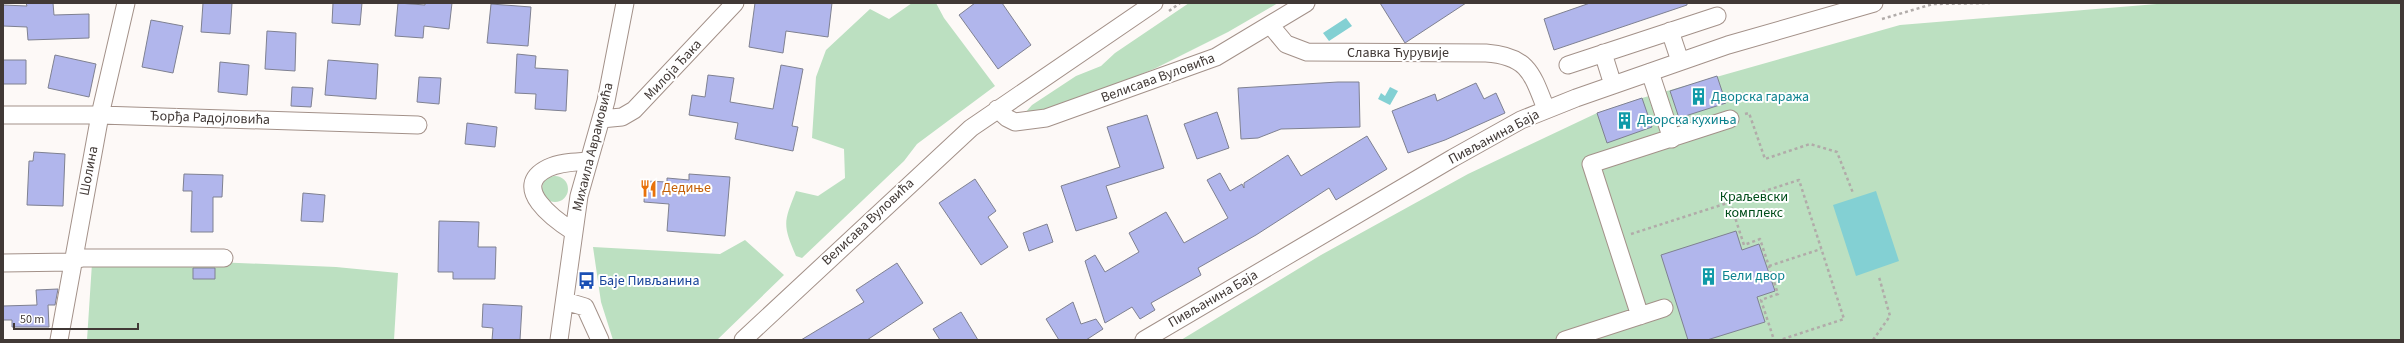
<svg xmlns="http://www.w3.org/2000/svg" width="2404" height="343" font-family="'Source Sans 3',sans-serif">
<rect width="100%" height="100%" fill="#fdf9f7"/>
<path fill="#bce0c1" d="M 912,3 L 936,3 L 944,18 L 995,86 L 917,144 L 904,161 L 802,258 L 796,256 C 782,224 784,222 796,191 L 818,196 L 845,178 L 844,149 L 812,138 L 816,77 L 826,50 L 870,9 L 889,19 Z
M 1189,3 L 1278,3 L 1228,32 L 1156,68 L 1050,112 L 1023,115 L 1032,105 L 1076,76 L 1101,66 L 1115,53 Z
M 2169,3 L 2401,3 L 2401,340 L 1181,340 L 1321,255 L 1468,174 L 1597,113 L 1642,98 L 1900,25 Z
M542 189a13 13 0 1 1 26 0a13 13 0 1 1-26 0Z
M 745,240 L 784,275 L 717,340 L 613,340 L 601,302 L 593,247 L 720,254 Z
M 215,262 L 336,267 L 398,273 L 394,340 L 87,340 L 92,263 Z"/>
<path fill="#83d0d3" d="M 1346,18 L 1352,26 L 1329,41 L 1323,33 Z
M 1390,87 L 1398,91 L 1390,105 L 1378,99 L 1381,93 L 1385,96 Z
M 1876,191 L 1899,261 L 1856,276 L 1833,205 Z"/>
<path fill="#b1b6ec" stroke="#7f8191" d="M 26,3 L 53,3 L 54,15 L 89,14 L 89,38 L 28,40 L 27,27 L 3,26 L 3,5 L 27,6 Z
M 203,3 L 232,3 L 230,34 L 201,32 Z
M 333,3 L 362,3 L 360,25 L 332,23 Z
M 398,3 L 425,5 L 425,3 L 452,3 L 449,29 L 424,26 L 423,38 L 395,36 Z
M 755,3 L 832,3 L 828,37 L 786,31 L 783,53 L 749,47 Z
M 975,3 L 1002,3 L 1031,45 L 998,69 L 959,15 Z
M 1380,3 L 1466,3 L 1405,43 Z
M 1590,3 L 1687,3 L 1687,5 L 1554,50 L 1544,19 Z
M 491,4 L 531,7 L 528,46 L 487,43 Z
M 151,20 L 183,26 L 173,73 L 142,67 Z
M 267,31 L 296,33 L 295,71 L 265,69 Z
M 517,54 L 536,56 L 535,68 L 568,70 L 566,111 L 535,109 L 536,94 L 515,93 Z
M 55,55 L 96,64 L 89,97 L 48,88 Z
M 3,60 L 26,60 L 26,84 L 3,84 Z
M 328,60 L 378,64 L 376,99 L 325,95 Z
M 220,62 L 249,65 L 247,95 L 218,92 Z
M 781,65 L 803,69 L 792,126 L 798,127 L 793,151 L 735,139 L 738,123 L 689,115 L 692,95 L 705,97 L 708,75 L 734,78 L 730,102 L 773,109 Z
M 1717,76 L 1726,103 L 1679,118 L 1670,91 Z
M 419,77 L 441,78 L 439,104 L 417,102 Z
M 1338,82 L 1359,82 L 1360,127 L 1281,129 L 1258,138 L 1241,139 L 1238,88 Z
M 1476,83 L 1484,99 L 1496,93 L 1505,113 L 1445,140 L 1408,153 L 1392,111 L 1435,94 L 1437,101 Z
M 292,87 L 313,88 L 311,107 L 291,106 Z
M 1642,98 L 1652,127 L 1607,143 L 1597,113 Z
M 1217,112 L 1229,148 L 1197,159 L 1184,124 Z
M 1147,115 L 1164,168 L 1106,186 L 1117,218 L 1076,231 L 1061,186 L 1120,167 L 1107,127 Z
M 467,123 L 497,127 L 495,147 L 465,144 Z
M 1367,136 L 1387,169 L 1336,200 L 1329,188 L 1256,235 L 1198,268 L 1201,275 L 1151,303 L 1155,310 L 1140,319 L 1132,307 L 1105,323 L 1085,261 L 1095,255 L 1105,272 L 1139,252 L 1129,233 L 1166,212 L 1184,243 L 1228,218 L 1207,180 L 1220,173 L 1230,191 L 1242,184 L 1244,188 L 1244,183 L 1288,155 L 1301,176 Z
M 34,152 L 65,154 L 63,206 L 27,205 L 29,161 L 33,161 Z
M 184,174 L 223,175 L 222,197 L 213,197 L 213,232 L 191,232 L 192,191 L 183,191 Z
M 689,174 L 730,177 L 725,236 L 667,231 L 669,204 L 644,202 L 645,181 L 667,182 L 667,178 L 689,180 Z
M 975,179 L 996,211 L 988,217 L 1008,247 L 981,265 L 939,203 Z
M 303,193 L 325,195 L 323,222 L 301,221 Z
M 439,221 L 479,222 L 478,247 L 496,247 L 495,279 L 453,279 L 453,272 L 438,272 Z
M 1047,224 L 1053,242 L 1029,251 L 1023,233 Z
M 1736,231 L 1742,250 L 1759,244 L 1775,291 L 1757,297 L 1765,322 L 1707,340 L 1688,340 L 1661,255 Z
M 897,263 L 923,303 L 867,340 L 801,340 L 864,302 L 856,290 Z
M 193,268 L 215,268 L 215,279 L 193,279 Z
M 58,289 L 55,305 L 48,305 L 49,327 L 12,327 L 12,320 L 3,320 L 3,306 L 37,305 L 36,290 Z
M 1073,302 L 1081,324 L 1096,319 L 1103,329 L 1086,340 L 1059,340 L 1046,319 Z
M 483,304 L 522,306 L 520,340 L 492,340 L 493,328 L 482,327 Z
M 961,312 L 978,340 L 940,340 L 933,329 Z"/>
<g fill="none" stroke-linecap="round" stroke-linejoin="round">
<defs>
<path id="minor" d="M 1271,26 L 1286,44 L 1307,52 L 1486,53 C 1528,56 1532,73 1546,109
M 1670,31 L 1680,61
M 1603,53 L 1613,85
M 1568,65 L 1717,16
M 1650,72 L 1672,139
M 997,109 L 1007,118 L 1015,122 L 1046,118 L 1216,57 L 1306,3
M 3,115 L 100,115 L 418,125
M 601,119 L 622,117 L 634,110 L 735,3
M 574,232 C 555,220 509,187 548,168 C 560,162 575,162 588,161
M 73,260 L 83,258 L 224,258
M 3,263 L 72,262
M 565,301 L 585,307 L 600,340
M 1640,316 L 1591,164 L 1730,119
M 59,340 L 100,115 L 126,3
M 559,340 L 579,196 L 606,101 L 625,3
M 743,340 L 971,128 L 1154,3
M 1144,340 L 1453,158 L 1521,120 L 1576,98 L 1728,45 L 1874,3
M 1565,340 L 1664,308"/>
</defs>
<use href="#minor" stroke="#a39189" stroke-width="19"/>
<path stroke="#b1aba9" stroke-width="2.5" stroke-dasharray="3 3" stroke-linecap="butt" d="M 1169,11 L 1180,3
M 1882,19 L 1933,4 L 1990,3
M 1745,114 L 1749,113 L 1765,159 L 1810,144 L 1837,152 L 1853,193
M 1730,202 L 1744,245 L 1760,239 L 1778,294 L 1761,300 L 1774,340
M 1631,234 L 1799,180 L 1844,319 L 1780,340
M 1769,266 L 1821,249
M 1873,340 L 1890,316 L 1879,277"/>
<use href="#minor" stroke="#fff" stroke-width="17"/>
</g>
<defs>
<symbol id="building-bare" viewBox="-9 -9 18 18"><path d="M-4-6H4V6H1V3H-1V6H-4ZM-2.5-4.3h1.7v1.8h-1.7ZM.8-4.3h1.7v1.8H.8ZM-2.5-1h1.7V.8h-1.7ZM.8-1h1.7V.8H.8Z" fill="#0f9aa8" stroke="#fff" stroke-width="2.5" paint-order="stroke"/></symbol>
<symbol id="restaurant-bare" viewBox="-9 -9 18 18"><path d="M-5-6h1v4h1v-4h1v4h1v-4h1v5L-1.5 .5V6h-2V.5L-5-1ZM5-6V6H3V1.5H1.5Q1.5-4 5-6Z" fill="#e8710a" stroke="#fff" stroke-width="2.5" paint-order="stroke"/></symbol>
<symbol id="bus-bare" viewBox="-9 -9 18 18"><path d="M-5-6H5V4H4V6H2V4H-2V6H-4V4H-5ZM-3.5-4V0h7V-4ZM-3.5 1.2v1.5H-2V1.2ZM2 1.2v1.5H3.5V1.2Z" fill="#1a4fb4" stroke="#fff" stroke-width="2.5" paint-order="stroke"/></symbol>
</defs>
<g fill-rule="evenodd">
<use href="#building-bare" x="1686" y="84" width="25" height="25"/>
<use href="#building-bare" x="1612" y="108" width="25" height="25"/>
<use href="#restaurant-bare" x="636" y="176" width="25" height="25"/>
<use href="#building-bare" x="1696" y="264" width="25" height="25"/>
<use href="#bus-bare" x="574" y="268" width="25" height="25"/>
</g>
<g text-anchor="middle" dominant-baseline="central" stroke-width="4" stroke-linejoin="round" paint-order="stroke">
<g font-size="14" fill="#413936" stroke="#fff">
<text x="1398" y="53">Славка Ћурувије</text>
<text transform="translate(673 70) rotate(-47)">Милоја Ђака</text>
<text transform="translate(1158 78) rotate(-20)">Велисава Вуловића</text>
<text transform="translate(210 118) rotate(2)">Ђорђа Радојловића</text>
<text transform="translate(1494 137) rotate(-28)">Пивљанина Баја</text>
<text transform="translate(593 147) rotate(-76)">Михаила Аврамовића</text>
<text transform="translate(89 171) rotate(-79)">Шолина</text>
<text transform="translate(868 222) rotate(-43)">Велисава Вуловића</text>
<text transform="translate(1213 299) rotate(-30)">Пивљанина Баја</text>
</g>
<g font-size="14" fill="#0d838f" stroke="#fff" text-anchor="start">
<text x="1711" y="97">Дворска гаража</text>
<text x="1637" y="120">Дворска кухиња</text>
<text x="1722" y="276">Бели двор</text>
</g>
<g font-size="14" fill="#c56008" stroke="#fff" text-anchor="start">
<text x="662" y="188">Дедиње</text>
</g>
<g font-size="14" fill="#004d1a" stroke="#fff">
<text x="1754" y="197">Краљевски<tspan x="1754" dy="16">комплекс</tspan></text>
</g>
<g font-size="14" fill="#164399" stroke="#fff" text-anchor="start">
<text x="599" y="281">Баје Пивљанина</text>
</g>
</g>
<rect width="2404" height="343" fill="none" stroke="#413936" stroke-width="8"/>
<path d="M14 323v6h124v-6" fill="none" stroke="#413936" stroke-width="2"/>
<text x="20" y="323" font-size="12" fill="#413936" stroke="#ffffff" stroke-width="3" paint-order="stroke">50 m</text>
</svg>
